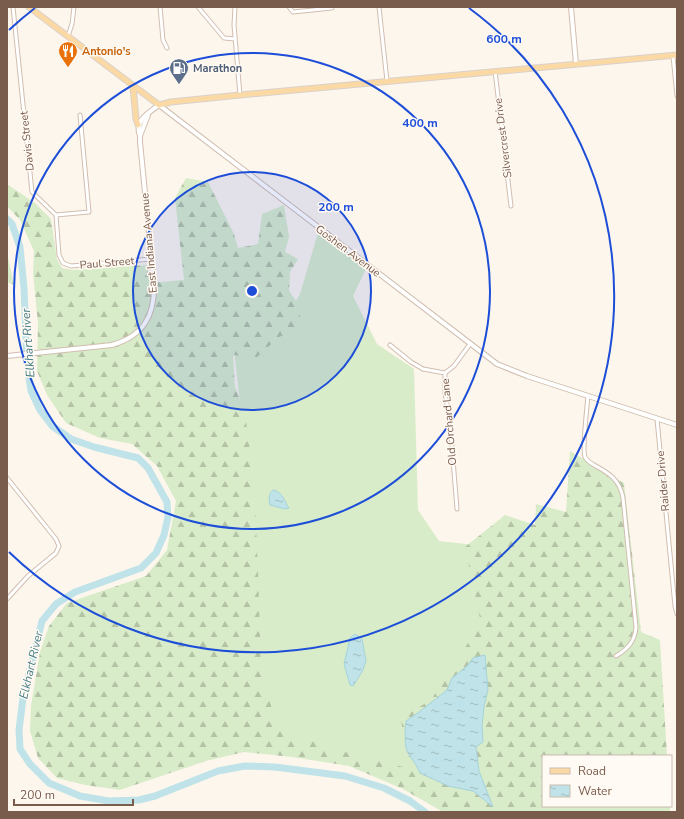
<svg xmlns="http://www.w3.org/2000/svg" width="684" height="819" font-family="'Nunito Sans',sans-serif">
<defs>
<pattern id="forest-firs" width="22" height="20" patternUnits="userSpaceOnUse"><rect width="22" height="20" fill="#d8ecc9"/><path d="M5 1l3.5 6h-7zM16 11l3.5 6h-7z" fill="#b4c2a5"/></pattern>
<pattern id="park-crowns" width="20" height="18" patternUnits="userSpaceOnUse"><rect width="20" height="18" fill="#d8ecc9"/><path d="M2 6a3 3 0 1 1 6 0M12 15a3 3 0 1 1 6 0" fill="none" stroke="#b4c2a5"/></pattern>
<pattern id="water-ripples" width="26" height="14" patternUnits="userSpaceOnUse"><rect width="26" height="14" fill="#bfe3e8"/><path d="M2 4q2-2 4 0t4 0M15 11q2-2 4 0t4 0" fill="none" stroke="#a0bbbe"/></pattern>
</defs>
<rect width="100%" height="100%" fill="#fdf6ec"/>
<path fill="#d8ecc9" d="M 318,233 L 366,269 L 353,296 L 377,344 L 414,369 L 418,510 L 439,541 L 474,545 L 500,633 L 423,788 L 278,730 L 256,666 L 247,465 L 234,350 L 279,330 L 300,294 Z"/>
<path fill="url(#forest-firs)" d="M 186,178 L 208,182 L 234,234 L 238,248 L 258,244 L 262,214 L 284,205 L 289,237 L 285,252 L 298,259 L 290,272 L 289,291 L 299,305 L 301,328 L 279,337 L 257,357 L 233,355 L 235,387 L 245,414 L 254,480 L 258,570 L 261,670 L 278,730 L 312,741 L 318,745 L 407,768 L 401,718 L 431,700 L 481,623 L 465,547 L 505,515 L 535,525 L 536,504 L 566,512 L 570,451 L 624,483 L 641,632 L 660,640 L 667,756 L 543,756 L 543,806 L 670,806 L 670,812 L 443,812 L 403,789 L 349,766 L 292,757 L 244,752 L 206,761 L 120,790 L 85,785 L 57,778 L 38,758 L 30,731 L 31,706 L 40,652 L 49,626 L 67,603 L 146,576 L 167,550 L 176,501 L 157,466 L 132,444 L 100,438 L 66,423 L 47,395 L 37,371 L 38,324 L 33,273 L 34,251 L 20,220 L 7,206 L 7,184 L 35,203 L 51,219 L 57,259 L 62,268 L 73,270 L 148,265 L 150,283 L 184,280 L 175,198 Z"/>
<path fill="url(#park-crowns)" d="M 7,253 L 14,285 L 7,282 Z"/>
<path fill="url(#water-ripples)" stroke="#a5d3da" d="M 273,490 C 283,492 284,501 289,508 L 285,509 L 270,505 C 269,500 268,494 273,490 Z
M 355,634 L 362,639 L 366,661 L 362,672 L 353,686 L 350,685 L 344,664 L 350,638 Z
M 485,655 L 488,690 L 484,706 L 482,726 L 483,742 L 476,747 L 479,771 L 493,807 L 473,791 L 448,786 L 420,773 C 416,764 413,761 408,753 C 404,747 405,728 406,721 L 419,712 L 447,690 L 452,678 L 467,666 L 473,658 Z"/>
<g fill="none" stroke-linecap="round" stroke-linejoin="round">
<path stroke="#bfe3e8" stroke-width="7" d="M 7,219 L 12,224 L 20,247 L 24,288 L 27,363 L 31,391 L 40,410 L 52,426 L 71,439 L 94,447 L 138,458 L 148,468 L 167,502 L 168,517 L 164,535 L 156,553 L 141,568 L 75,592 L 56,604 L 42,621 L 23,698 L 19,730 L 20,749 L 30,764 L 49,783 L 80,796 L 109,801 L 139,800 L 155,796 L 218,771 L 245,766 L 275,767 L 345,776 L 384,788 L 410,801 L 425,812"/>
<defs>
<path id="minor" d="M 13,7 L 32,192 L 56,215 L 59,255 L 63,263 L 71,266 L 151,259
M 160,7 L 163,40 L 167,48
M 198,7 L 224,38 L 235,39
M 235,7 L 234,25 L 240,95
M 289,7 L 293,12 L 332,8 L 332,7
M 379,7 L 387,81
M 68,36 L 72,24 L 74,7
M 673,56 L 677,96
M 495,71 L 511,206
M 56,215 L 89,212 L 80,115
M 390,345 L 411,362 L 423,369 L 445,373
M 588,396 C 587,407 582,450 585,457 C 587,461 591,463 594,465 C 609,473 620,480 623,498 L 636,627 C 635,641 628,649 616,656
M 657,419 L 675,606 L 677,614
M 7,478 L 56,539 L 59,546 L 56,553 L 28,576 L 7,599
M 457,509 L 450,423 L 445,393 L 445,373 L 454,366 L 470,344"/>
<path id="tertiary" d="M 571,7 L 576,64
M 140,136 C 134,121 148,113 159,105 L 497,364 L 527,376 L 677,425
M 7,356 L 112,345 C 143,336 155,316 154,284 L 140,142 L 140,136 L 148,115"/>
<path id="primary" d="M 29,7 L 159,105 L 171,102 L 240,95 L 677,55
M 133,87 L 136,119 L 138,125"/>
</defs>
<use href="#minor" stroke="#d1beb0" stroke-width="5"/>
<use href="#tertiary" stroke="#d1beb0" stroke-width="6"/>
<use href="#primary" stroke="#dad1cd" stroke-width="7"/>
<use href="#minor" stroke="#fff" stroke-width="3"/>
<use href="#tertiary" stroke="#fff" stroke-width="4"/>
<use href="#primary" stroke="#fbd9a5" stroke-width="5"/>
</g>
<circle cx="252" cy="291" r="119" fill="#1d4ed8" fill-opacity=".12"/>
<g fill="none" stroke="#1d4ed8" stroke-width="2">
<circle cx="252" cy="291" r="119"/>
<circle cx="252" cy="291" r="238"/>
<path d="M9 30A357 357 0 0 1 35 8M469 8A357 357 0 1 1 9 552"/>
</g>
<defs>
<symbol id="restaurant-pin" viewBox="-11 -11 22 30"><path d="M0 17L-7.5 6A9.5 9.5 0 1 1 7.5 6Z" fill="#e8710a" stroke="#fffaf3"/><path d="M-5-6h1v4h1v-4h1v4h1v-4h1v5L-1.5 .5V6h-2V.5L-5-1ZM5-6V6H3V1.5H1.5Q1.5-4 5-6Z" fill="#fff"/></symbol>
<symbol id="fuel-pin" viewBox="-11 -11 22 30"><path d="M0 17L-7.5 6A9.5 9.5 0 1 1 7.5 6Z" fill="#5c6f8a" stroke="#fffaf3"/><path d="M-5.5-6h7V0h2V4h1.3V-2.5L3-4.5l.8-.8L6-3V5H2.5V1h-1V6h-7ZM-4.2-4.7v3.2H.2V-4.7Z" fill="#fff"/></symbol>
</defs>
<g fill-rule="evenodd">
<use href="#restaurant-pin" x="57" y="40" width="22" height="30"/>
<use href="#fuel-pin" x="168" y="57" width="22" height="30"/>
</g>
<g text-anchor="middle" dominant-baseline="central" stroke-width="3" stroke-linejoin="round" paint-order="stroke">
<g font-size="11" font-weight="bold" fill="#c56008" stroke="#fffaf3" text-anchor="start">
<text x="82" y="51">Antonio's</text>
</g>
<g font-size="11" font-weight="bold" fill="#4e5e75" stroke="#fffaf3" text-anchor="start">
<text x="193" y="68">Marathon</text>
</g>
<g font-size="11" fill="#7a5c4d" stroke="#fffaf3">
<text transform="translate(503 138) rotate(-97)">Silvercrest Drive</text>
<text transform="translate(27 141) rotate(-96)">Davis Street</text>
<text transform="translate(149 243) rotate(-95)">East Indiana Avenue</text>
<text transform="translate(348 251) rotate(37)">Goshen Avenue</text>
<text transform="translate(107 263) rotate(-5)">Paul Street</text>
<text transform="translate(449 422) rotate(-95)">Old Orchard Lane</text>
<text transform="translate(663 481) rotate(-95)">Raider Drive</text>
</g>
<g font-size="12" font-style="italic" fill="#437c86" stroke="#fffaf3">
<text transform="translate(28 343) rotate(-94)">Elkhart River</text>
<text transform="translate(31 665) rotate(-77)">Elkhart River</text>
</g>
</g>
<circle cx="252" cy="291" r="6" fill="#1d4ed8" stroke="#fffaf3" stroke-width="2"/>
<g font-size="12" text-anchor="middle" font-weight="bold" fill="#1d4ed8" stroke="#fffaf3" stroke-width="3" stroke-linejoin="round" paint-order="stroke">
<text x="504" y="43">600 m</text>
<text x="420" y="127">400 m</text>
<text x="336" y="211">200 m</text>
</g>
<rect width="684" height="819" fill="none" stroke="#7a5c4d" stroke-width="16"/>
<rect x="542" y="755" width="130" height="52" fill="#fffaf3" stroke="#cabbb1"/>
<rect x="550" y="768" width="20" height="6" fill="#fbd9a5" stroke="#cabbb1"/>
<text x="578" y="775" font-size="12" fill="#7a5c4d">Road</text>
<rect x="550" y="785" width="20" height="12" fill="url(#water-ripples)" stroke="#cabbb1"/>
<text x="578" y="795" font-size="12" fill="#7a5c4d">Water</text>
<path d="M14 799v6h119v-6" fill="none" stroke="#7a5c4d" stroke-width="2"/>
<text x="20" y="799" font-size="12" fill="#7a5c4d" stroke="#fffaf3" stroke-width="3" paint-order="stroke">200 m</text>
</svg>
